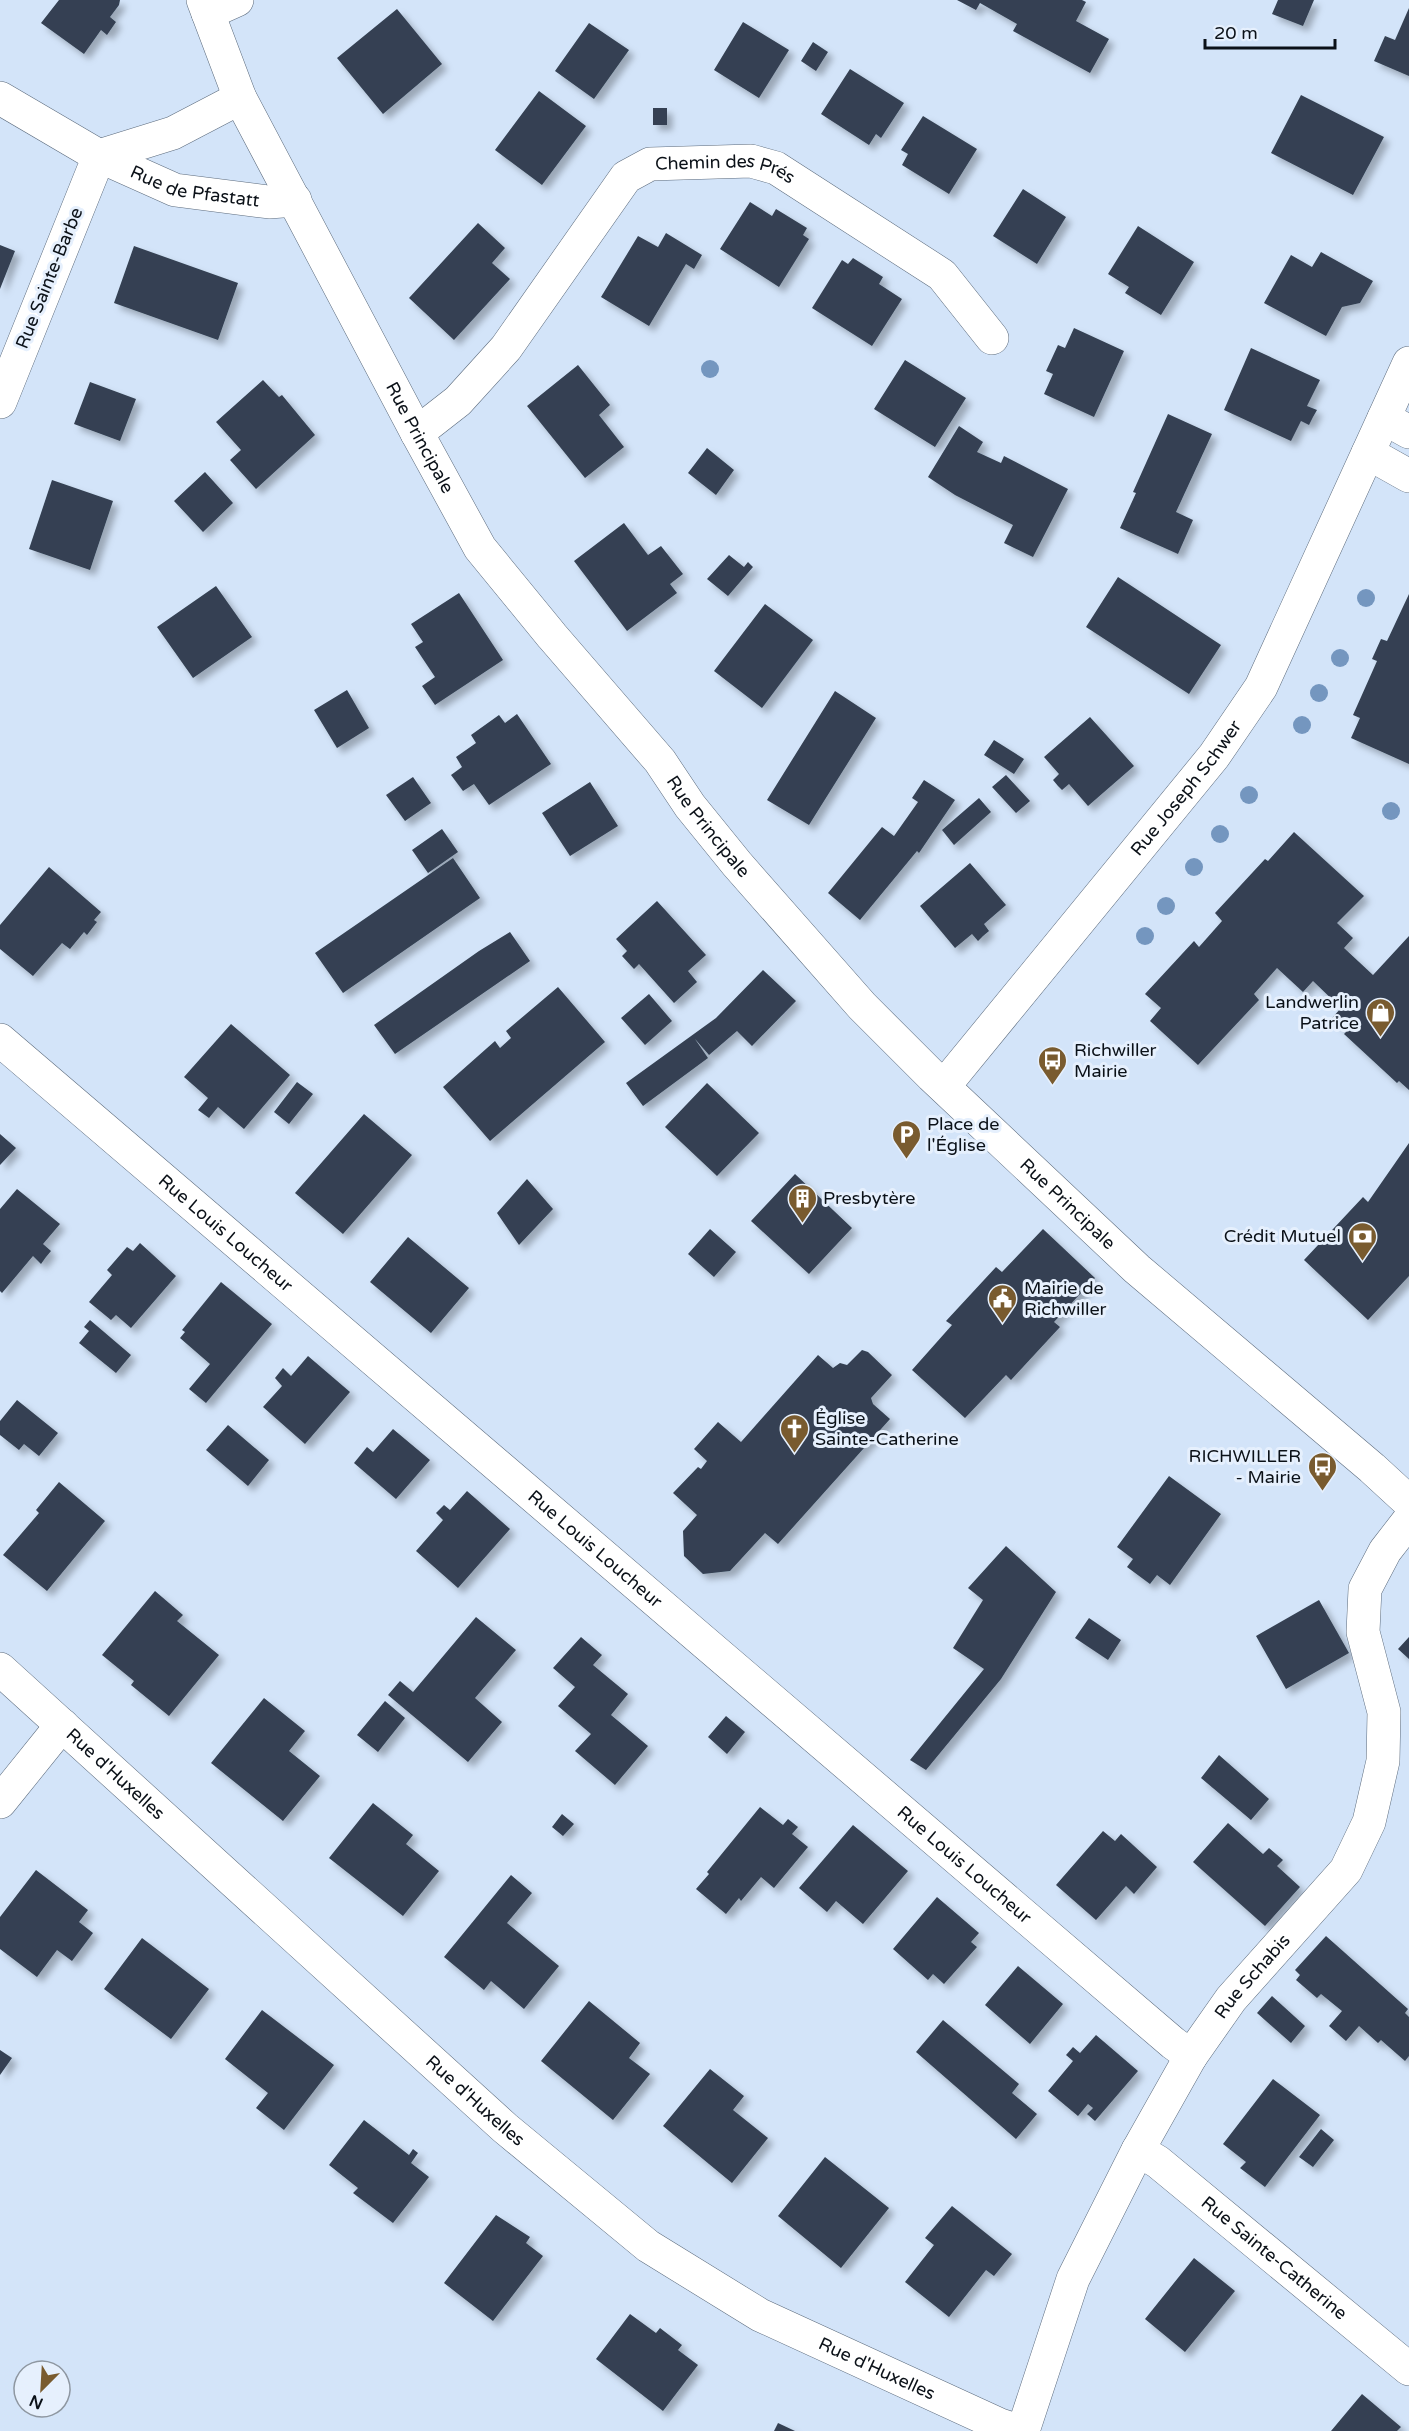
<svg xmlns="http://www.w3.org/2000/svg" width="1409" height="2431" font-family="'Varela Round',sans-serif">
<defs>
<filter id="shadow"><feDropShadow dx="5.5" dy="5.5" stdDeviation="3" flood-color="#0004"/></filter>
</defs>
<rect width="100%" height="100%" fill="#d3e4f9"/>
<path fill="#344152" filter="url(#shadow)" d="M 59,0 L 120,0 L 119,5 L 110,17 L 116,22 L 107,35 L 101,30 L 84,54 L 41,23 Z
M 957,0 L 1082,0 L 1086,2 L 1076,21 L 1109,39 L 1090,73 L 1013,31 L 1017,24 L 980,3 L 976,10 Z
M 1278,0 L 1314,0 L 1303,26 L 1272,14 Z
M 1409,8 L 1409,76 L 1374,61 L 1385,36 L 1395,40 Z
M 397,9 L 442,64 L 383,114 L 337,58 Z
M 743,22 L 789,50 L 759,98 L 714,70 Z
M 589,23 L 629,50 L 594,99 L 555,71 Z
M 813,42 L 828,52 L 816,71 L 801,61 Z
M 850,69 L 904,103 L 881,138 L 876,134 L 869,145 L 821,114 Z
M 539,91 L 586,126 L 542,185 L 495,150 Z
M 1301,95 L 1384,137 L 1353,195 L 1271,153 Z
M 653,108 L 667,108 L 667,125 L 653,125 Z
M 923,116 L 977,149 L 949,194 L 902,165 L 908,154 L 901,150 Z
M 1023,189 L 1066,217 L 1037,264 L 993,236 Z
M 750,202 L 772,216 L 776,209 L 807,228 L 803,235 L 809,239 L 779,287 L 720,249 Z
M 478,223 L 505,248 L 492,263 L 510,279 L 454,340 L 409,298 Z
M 1138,226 L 1194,262 L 1161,315 L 1125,293 L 1129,287 L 1108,274 Z
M 666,233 L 702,255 L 694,269 L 686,264 L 649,326 L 601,297 L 638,236 L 658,247 Z
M 0,245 L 15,251 L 0,289 Z
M 134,246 L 238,283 L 218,340 L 114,303 Z
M 1321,252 L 1373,281 L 1360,303 L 1342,307 L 1326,336 L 1264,303 L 1291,255 L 1312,267 Z
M 853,258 L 883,277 L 879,284 L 902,299 L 872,346 L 812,308 L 842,260 L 848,264 Z
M 1074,328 L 1124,351 L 1094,417 L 1044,394 L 1053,374 L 1046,371 L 1058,345 L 1065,348 Z
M 1251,348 L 1320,380 L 1307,406 L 1317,410 L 1313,417 L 1309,425 L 1301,421 L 1291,441 L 1224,410 Z
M 905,360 L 966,398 L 935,447 L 874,409 Z
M 578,365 L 610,405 L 599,415 L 624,447 L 585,478 L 527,406 Z
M 263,380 L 279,397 L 282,395 L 315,435 L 256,489 L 230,460 L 241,450 L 216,422 Z
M 90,382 L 136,399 L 120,441 L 74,424 Z
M 1168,414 L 1212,434 L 1176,512 L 1193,520 L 1178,554 L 1120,528 L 1136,493 L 1133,492 Z
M 959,426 L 983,442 L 977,452 L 1001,463 L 1004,456 L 1068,489 L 1033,557 L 1004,543 L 1013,525 L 955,495 L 928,477 Z
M 707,448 L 734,470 L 716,495 L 688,473 Z
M 205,472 L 233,503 L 203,532 L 174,501 Z
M 52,480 L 113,501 L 90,570 L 29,549 Z
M 624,523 L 648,555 L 661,546 L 683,574 L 670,584 L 677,593 L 627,631 L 574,561 Z
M 729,555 L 744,567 L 748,562 L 753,567 L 728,596 L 707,579 Z
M 1118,577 L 1221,645 L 1189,694 L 1086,627 Z
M 216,586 L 252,637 L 193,678 L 157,627 Z
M 459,593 L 503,660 L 435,705 L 422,686 L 435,677 L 415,647 L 423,642 L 411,624 Z
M 1409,594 L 1409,764 L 1351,738 L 1360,718 L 1353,715 L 1377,661 L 1372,659 L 1381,639 L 1387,641 Z
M 765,604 L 813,640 L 762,708 L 714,671 Z
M 347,690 L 369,728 L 337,748 L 314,710 Z
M 835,691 L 876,718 L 809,825 L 767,800 Z
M 517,714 L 551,764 L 489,805 L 474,784 L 463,791 L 451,775 L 462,767 L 456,757 L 476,743 L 471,735 L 499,715 L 505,723 Z
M 1090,717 L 1134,766 L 1088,806 L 1069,784 L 1062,790 L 1058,786 L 1053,780 L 1059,774 L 1044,757 Z
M 994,740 L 1024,759 L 1014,774 L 984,755 Z
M 1006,775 L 1030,801 L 1016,813 L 992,787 Z
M 413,777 L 431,803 L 405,821 L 386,795 Z
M 924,780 L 955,800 L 919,853 L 917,851 L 860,920 L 828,893 L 882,827 L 894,836 L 918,802 L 912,798 Z
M 590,782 L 618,826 L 570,856 L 542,813 Z
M 979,798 L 991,812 L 954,845 L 942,830 Z
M 442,829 L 458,852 L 428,873 L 412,850 Z
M 1294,832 L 1364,896 L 1337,923 L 1353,938 L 1344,948 L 1373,975 L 1409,936 L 1409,1090 L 1399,1081 L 1397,1083 L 1344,1034 L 1346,1032 L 1332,1018 L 1341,1008 L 1313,981 L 1303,992 L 1277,968 L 1254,994 L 1259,1000 L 1198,1065 L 1150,1021 L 1161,1008 L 1145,994 L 1194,941 L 1199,947 L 1222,921 L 1215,913 L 1265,859 L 1268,861 Z
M 453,858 L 480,898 L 343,993 L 315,953 Z
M 970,863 L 1006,905 L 984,924 L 989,931 L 983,936 L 978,941 L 972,934 L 955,948 L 920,906 Z
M 49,867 L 101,912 L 94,920 L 97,922 L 87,935 L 84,932 L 70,949 L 62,943 L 33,976 L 0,949 L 0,925 Z
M 657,901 L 706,955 L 688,971 L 697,982 L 674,1003 L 639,964 L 634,969 L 622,956 L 627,951 L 616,939 Z
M 510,932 L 530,961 L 395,1054 L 374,1025 L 479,951 Z
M 763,970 L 796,1001 L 752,1046 L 737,1031 L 709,1055 L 695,1039 L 708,1058 L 643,1106 L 626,1083 L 716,1018 Z
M 558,987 L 605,1042 L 490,1141 L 443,1087 L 495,1041 L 500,1048 L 511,1038 L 506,1031 Z
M 649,994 L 672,1021 L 645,1045 L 621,1018 Z
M 231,1024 L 290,1075 L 244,1129 L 218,1107 L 209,1118 L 198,1110 L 208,1098 L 184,1077 Z
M 297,1082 L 313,1094 L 289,1124 L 274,1112 Z
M 707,1083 L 759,1133 L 717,1176 L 665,1127 Z
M 364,1114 L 412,1155 L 343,1234 L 295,1193 Z
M 0,1134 L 16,1148 L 0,1165 Z
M 1409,1143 L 1409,1276 L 1368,1320 L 1304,1260 L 1363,1197 L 1368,1202 Z
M 795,1174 L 852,1228 L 809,1274 L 751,1221 Z
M 527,1179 L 553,1209 L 519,1245 L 497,1213 Z
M 17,1189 L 60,1224 L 43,1244 L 51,1251 L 46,1257 L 41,1264 L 33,1256 L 2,1293 L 0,1291 L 0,1209 Z
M 710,1229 L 736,1252 L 714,1277 L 688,1254 Z
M 1043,1229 L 1095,1278 L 1054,1322 L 1060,1327 L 1011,1380 L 1006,1375 L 965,1418 L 912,1370 L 952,1325 L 946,1321 L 996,1267 L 1002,1272 Z
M 408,1237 L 469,1288 L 431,1333 L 370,1282 Z
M 140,1243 L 176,1276 L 131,1328 L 116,1315 L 111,1320 L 89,1302 L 112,1275 L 107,1270 L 127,1247 L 133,1251 Z
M 221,1282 L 272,1324 L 206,1403 L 189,1389 L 210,1364 L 180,1338 L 185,1332 L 182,1330 Z
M 90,1320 L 131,1355 L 116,1373 L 79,1343 L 89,1331 L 84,1327 Z
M 862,1350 L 868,1352 L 892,1375 L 871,1398 L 873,1404 L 890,1419 L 778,1544 L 765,1533 L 730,1571 L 703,1574 L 684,1556 L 683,1531 L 697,1515 L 673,1493 L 698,1467 L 701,1469 L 707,1461 L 694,1449 L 718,1422 L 741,1442 L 818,1355 L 833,1368 L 840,1363 L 847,1365 Z
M 308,1356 L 350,1392 L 305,1444 L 263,1407 L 282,1386 L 275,1378 L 283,1368 L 291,1376 Z
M 17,1400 L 58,1433 L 39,1456 L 24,1444 L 19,1450 L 0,1435 L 0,1421 Z
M 228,1425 L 269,1460 L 248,1486 L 206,1450 Z
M 393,1429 L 430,1460 L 396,1499 L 354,1463 L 367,1447 L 373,1452 Z
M 1169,1476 L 1221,1514 L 1170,1585 L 1157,1575 L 1150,1584 L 1127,1567 L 1133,1559 L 1117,1547 Z
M 59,1482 L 105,1521 L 47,1591 L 3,1555 L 39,1513 L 36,1510 Z
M 467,1491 L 510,1529 L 458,1588 L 416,1551 L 443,1520 L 436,1513 L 444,1505 L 450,1510 Z
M 1006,1546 L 1056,1592 L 1001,1679 L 926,1770 L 910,1760 L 984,1669 L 953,1648 L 983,1600 L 968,1588 Z
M 155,1591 L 183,1615 L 177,1621 L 219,1655 L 169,1716 L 131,1685 L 134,1681 L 102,1655 Z
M 1319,1600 L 1349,1653 L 1286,1689 L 1256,1636 Z
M 476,1617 L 516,1650 L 475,1698 L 502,1722 L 468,1762 L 388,1695 L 400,1681 L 413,1692 Z
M 1089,1618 L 1121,1640 L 1108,1660 L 1075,1638 Z
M 581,1637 L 602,1655 L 593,1665 L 628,1694 L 611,1715 L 648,1746 L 615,1785 L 575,1751 L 591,1734 L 558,1706 L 575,1687 L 553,1668 Z
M 1409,1637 L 1409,1659 L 1398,1649 Z
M 264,1698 L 305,1731 L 289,1751 L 320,1776 L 283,1821 L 211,1763 Z
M 385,1701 L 405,1718 L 378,1752 L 357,1735 Z
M 726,1716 L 745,1732 L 727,1754 L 708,1737 Z
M 1219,1755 L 1269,1799 L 1251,1820 L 1201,1778 Z
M 373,1803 L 413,1835 L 406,1844 L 439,1871 L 403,1916 L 329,1858 Z
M 760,1807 L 783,1825 L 788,1819 L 798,1827 L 792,1834 L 808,1847 L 774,1888 L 761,1877 L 741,1901 L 739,1898 L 726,1914 L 696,1889 L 709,1874 L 707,1872 Z
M 562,1814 L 574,1824 L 563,1836 L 552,1827 Z
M 1228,1823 L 1263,1854 L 1269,1848 L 1283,1860 L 1277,1866 L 1300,1887 L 1265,1926 L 1193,1862 Z
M 853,1825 L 908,1871 L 863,1924 L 836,1901 L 827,1912 L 799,1888 Z
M 1103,1831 L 1115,1841 L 1121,1834 L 1157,1867 L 1134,1894 L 1126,1886 L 1096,1920 L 1056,1885 Z
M 36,1870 L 88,1910 L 79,1922 L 93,1933 L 72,1961 L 57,1950 L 37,1977 L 0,1949 L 0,1917 Z
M 511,1875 L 532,1893 L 507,1923 L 559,1966 L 524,2009 L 491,1981 L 484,1990 L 444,1957 Z
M 937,1897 L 979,1933 L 971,1942 L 977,1947 L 944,1984 L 933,1974 L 928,1980 L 893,1949 Z
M 1326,1936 L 1408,2009 L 1405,2013 L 1409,2017 L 1409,2056 L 1405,2061 L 1381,2040 L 1378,2043 L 1359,2026 L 1346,2041 L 1329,2026 L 1342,2011 L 1321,1994 L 1317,1998 L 1296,1980 L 1300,1975 L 1295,1970 Z
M 142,1938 L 209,1989 L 171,2039 L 104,1989 Z
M 1018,1966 L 1063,2004 L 1030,2044 L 985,2005 Z
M 1272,1996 L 1305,2026 L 1291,2043 L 1257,2013 Z
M 589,2001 L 640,2043 L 629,2058 L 650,2074 L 613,2120 L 541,2061 Z
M 262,2010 L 334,2065 L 284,2130 L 256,2108 L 268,2093 L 225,2059 Z
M 943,2020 L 1019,2084 L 1012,2093 L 1037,2114 L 1016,2139 L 916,2052 Z
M 1096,2035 L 1138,2071 L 1095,2121 L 1087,2114 L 1093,2108 L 1088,2104 L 1078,2116 L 1048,2091 L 1073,2061 L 1066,2055 L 1073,2047 L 1080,2053 Z
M 0,2050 L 12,2058 L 0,2075 Z
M 710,2069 L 744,2096 L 733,2110 L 768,2138 L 732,2183 L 663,2126 Z
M 1273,2079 L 1320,2115 L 1265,2187 L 1240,2168 L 1246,2162 L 1223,2144 Z
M 364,2120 L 409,2155 L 413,2149 L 418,2153 L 411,2163 L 429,2177 L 393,2223 L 353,2193 L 358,2188 L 329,2165 Z
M 1321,2129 L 1334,2140 L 1313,2167 L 1299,2157 Z
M 825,2157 L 889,2208 L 841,2268 L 778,2216 Z
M 952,2206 L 1012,2254 L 994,2276 L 986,2270 L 949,2317 L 905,2282 L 934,2245 L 925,2238 Z
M 496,2215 L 530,2237 L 526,2243 L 543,2256 L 493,2321 L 444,2283 Z
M 1194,2258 L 1235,2291 L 1185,2352 L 1145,2319 Z
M 630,2314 L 656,2333 L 660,2328 L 682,2345 L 678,2350 L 698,2365 L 663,2411 L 596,2359 Z
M 1362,2394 L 1401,2427 L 1397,2431 L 1331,2431 Z
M 778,2423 L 795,2431 L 774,2431 Z"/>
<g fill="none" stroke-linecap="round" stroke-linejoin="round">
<defs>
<g id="street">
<path d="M 208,13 L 237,0"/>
<path d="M 0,98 L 99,156 L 0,402"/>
<path id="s1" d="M 240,98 L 173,133 L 99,156 L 175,190 L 269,202 L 295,200"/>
<path d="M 1384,418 L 1409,432"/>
<path id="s2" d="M 417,433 L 458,401 L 506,348 L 626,177 L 650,164 L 751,161 L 776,168 L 942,275 L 992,338"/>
<path d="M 1368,453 L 1409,476"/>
<path id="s3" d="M 0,1040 L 1173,2043 L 1191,2056"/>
<path id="s4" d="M 944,1086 L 1214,756 L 1261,687 L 1409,363"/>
<path id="s5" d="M 0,1669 L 505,2128 L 648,2246 L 760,2315 L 1000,2425 L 1019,2431"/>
<path d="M 0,1802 L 62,1725"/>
<path id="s6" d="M 1138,2150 L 1158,2162 L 1409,2369"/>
<path id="s7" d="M 1023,2431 L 1073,2279 L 1138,2150 L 1191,2056 L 1231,1999 L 1346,1870 L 1369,1822 L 1383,1761 L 1384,1712 L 1363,1632 L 1365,1589 L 1385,1551 L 1409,1520"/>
</g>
<g id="secondary">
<path id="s8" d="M 203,0 L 240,98 L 417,433 L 480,548 L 552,636 L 660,761 L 690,806 L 737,864 L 862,1006 L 932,1076 L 1137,1269 L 1372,1468 L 1409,1502"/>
</g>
</defs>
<use href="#street" stroke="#5c6b7d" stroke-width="34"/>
<use href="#secondary" stroke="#5c6b7d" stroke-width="34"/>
<use href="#street" stroke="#fff" stroke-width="33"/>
<use href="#secondary" stroke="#fff" stroke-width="33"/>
</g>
<g fill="#7496bf">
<circle cx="710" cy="369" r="9"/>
<circle cx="1366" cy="598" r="9"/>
<circle cx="1340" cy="658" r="9"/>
<circle cx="1319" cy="693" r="9"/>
<circle cx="1302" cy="725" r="9"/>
<circle cx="1249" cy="795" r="9"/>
<circle cx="1391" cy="811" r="9"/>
<circle cx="1220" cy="834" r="9"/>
<circle cx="1194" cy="867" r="9"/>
<circle cx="1166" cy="906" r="9"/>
<circle cx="1145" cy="936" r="9"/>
</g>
<defs>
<symbol id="shop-pin" viewBox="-11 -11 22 30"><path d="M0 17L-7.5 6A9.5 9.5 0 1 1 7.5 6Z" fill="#795b2f" stroke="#e6f0fd"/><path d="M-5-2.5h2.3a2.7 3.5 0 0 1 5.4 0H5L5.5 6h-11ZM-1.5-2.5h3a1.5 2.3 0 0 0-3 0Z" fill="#fff"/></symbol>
<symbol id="bus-pin" viewBox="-11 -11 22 30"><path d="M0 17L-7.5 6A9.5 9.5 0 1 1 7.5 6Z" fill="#795b2f" stroke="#e6f0fd"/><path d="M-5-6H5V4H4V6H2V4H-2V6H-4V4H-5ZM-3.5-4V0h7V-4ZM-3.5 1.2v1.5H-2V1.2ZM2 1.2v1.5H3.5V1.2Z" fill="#fff"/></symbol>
<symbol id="parking-pin" viewBox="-11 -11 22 30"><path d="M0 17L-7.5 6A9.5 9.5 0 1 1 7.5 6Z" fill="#795b2f" stroke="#e6f0fd"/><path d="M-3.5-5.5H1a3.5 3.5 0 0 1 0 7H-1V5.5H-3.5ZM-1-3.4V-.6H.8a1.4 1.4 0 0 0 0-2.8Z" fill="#fff"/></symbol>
<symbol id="building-pin" viewBox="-11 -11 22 30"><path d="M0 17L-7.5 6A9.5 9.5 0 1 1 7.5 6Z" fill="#795b2f" stroke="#e6f0fd"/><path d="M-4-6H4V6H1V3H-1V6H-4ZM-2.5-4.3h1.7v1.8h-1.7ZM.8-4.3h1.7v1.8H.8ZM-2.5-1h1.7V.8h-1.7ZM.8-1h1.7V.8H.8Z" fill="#fff"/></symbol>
<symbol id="bank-pin" viewBox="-11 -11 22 30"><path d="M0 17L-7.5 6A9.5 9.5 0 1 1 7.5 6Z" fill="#795b2f" stroke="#e6f0fd"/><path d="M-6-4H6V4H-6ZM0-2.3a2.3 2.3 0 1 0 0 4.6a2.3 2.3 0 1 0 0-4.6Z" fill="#fff"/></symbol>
<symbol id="civic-pin" viewBox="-11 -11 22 30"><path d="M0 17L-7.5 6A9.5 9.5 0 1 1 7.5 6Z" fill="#795b2f" stroke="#e6f0fd"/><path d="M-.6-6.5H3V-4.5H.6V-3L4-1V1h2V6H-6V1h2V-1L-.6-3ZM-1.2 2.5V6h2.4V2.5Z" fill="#fff"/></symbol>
<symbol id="church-pin" viewBox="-11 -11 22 30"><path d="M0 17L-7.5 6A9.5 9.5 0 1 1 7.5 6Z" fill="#795b2f" stroke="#e6f0fd"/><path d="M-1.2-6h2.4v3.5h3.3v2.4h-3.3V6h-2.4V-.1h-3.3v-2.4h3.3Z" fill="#fff"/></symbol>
</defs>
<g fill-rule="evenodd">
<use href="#shop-pin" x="1364" y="996" width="33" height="45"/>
<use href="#bus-pin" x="1036" y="1044" width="33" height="45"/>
<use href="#parking-pin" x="890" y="1118" width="33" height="45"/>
<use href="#building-pin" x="786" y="1182" width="33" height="45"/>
<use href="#bank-pin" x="1346" y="1220" width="33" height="45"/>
<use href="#civic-pin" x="986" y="1282" width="33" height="45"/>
<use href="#church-pin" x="778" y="1412" width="33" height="45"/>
<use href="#bus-pin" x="1306" y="1450" width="33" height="45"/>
</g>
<g text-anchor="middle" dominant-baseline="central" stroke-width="6" stroke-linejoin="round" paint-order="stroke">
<g font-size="18" fill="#0b1118" stroke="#e6f0fd">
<text stroke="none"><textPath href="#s2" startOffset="436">Chemin des Prés</textPath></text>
<text stroke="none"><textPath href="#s1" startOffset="255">Rue de Pfastatt</textPath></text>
<text transform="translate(49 278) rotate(-68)">Rue Sainte-Barbe</text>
<text stroke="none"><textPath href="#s8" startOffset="489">Rue Principale</textPath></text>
<text stroke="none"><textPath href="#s4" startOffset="384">Rue Joseph Schwer</textPath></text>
<text stroke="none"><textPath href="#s8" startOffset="975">Rue Principale</textPath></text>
<text stroke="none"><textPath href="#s8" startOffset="1497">Rue Principale</textPath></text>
<text stroke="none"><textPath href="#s3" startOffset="297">Rue Louis Loucheur</textPath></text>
<text stroke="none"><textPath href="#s3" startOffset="783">Rue Louis Loucheur</textPath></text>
<text stroke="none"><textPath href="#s5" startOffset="156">Rue d'Huxelles</textPath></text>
<text stroke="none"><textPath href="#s3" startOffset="1269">Rue Louis Loucheur</textPath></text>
<text stroke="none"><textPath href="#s7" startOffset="513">Rue Schabis</textPath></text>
<text stroke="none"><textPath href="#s5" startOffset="642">Rue d'Huxelles</textPath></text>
<text stroke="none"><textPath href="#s6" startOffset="174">Rue Sainte-Catherine</textPath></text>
<text stroke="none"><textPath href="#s5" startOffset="1128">Rue d'Huxelles</textPath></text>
</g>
<g font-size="18" fill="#0b1118" stroke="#e6f0fd" text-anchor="start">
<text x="1359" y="1002" text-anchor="end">Landwerlin<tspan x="1359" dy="21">Patrice</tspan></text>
<text x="1074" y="1050">Richwiller<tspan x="1074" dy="21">Mairie</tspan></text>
<text x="927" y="1124">Place de<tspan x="927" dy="21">l'Église</tspan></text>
<text x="823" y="1198">Presbytère</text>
<text x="1341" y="1236" text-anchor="end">Crédit Mutuel</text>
<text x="1024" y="1288">Mairie de<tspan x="1024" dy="21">Richwiller</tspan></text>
<text x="815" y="1418">Église<tspan x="815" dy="21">Sainte-Catherine</tspan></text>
<text x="1301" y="1456" text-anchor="end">RICHWILLER<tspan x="1301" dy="21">- Mairie</tspan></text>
</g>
</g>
<g transform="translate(42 2389) rotate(204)"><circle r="28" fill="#e6f0fd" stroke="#8e97a1" stroke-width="1.5"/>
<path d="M0-4.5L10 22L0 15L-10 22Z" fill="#795b2f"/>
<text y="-9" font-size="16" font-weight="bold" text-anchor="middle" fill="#0b1118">N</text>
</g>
<path d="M1205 39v9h130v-9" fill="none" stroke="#0b1118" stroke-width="3"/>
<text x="1214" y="39" font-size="18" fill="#0b1118" stroke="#e6f0fd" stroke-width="4.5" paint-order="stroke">20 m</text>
</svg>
